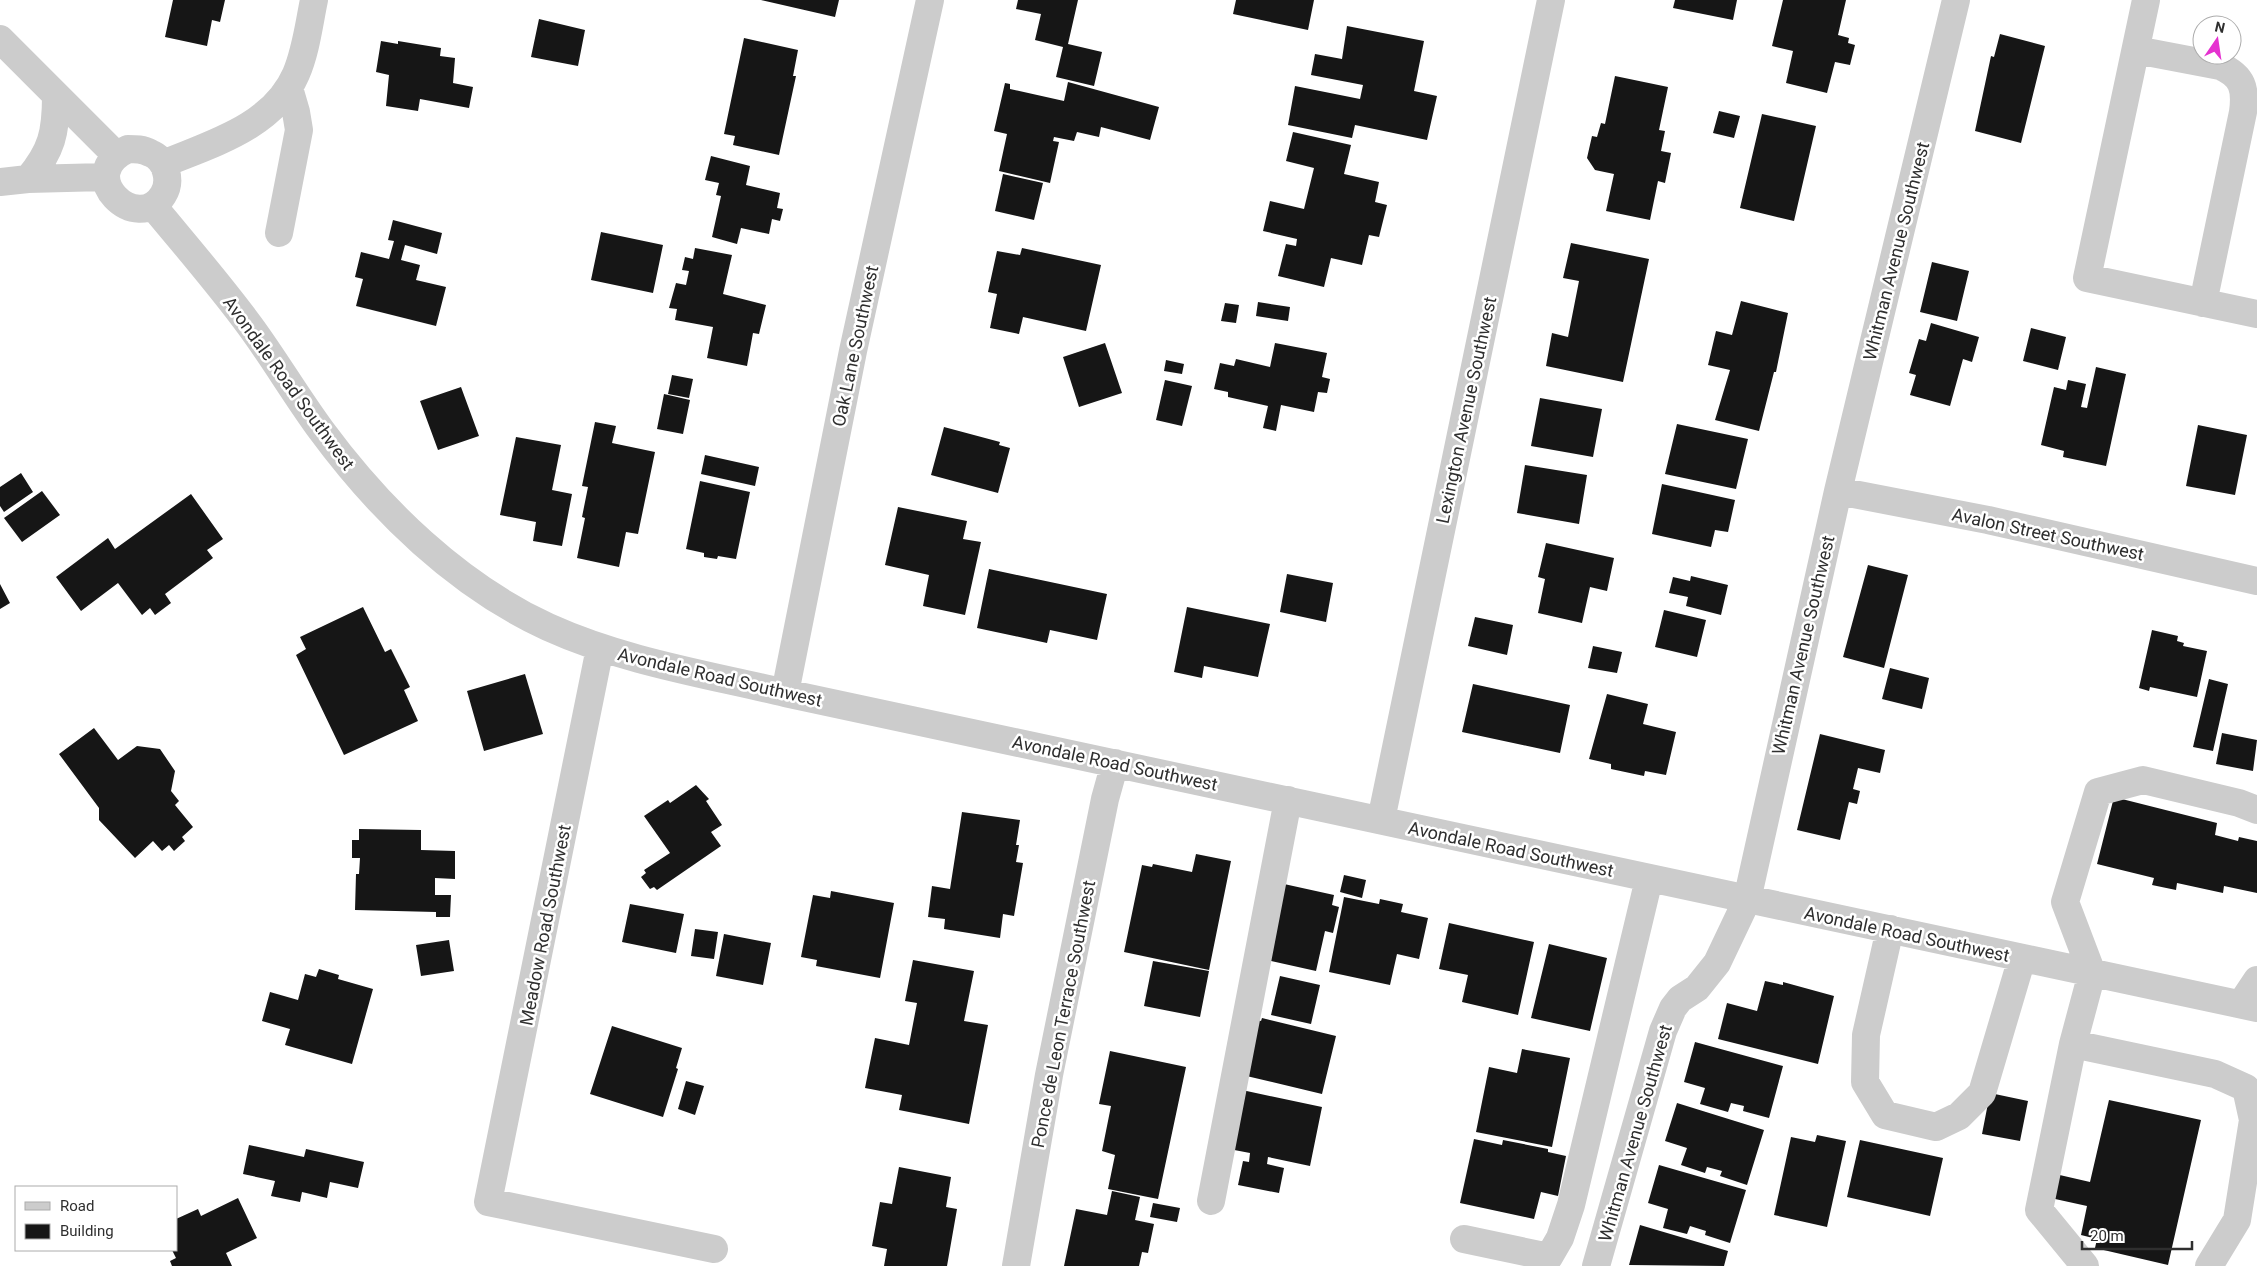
<svg xmlns="http://www.w3.org/2000/svg" width="2257" height="1266" font-family="Roboto,sans-serif">
<rect width="100%" height="100%" fill="#fff"/>
<path fill="#161616" d="M 173,0 L 225,0 L 220,22 L 212,20 L 207,46 L 165,37 Z
M 761,0 L 839,0 L 835,17 Z
M 1018,0 L 1078,0 L 1068,44 L 1102,52 L 1094,86 L 1056,77 L 1063,47 L 1035,40 L 1041,14 L 1016,9 Z
M 1236,0 L 1314,0 L 1308,30 L 1233,14 Z
M 1675,0 L 1737,0 L 1733,20 L 1673,8 Z
M 1783,0 L 1846,0 L 1838,35 L 1849,38 L 1848,43 L 1855,45 L 1850,65 L 1835,62 L 1827,93 L 1786,83 L 1793,51 L 1772,46 Z
M 539,19 L 585,30 L 578,66 L 531,57 Z
M 1347,26 L 1424,41 L 1414,91 L 1437,96 L 1427,140 L 1355,125 L 1352,138 L 1288,125 L 1295,86 L 1360,99 L 1363,85 L 1311,75 L 1315,54 L 1342,59 Z
M 2000,34 L 2045,46 L 2021,143 L 1975,131 L 1991,56 L 1994,57 Z
M 744,38 L 798,50 L 793,76 L 796,76 L 779,155 L 733,145 L 735,136 L 724,134 Z
M 381,41 L 398,44 L 398,41 L 441,48 L 440,56 L 455,58 L 453,83 L 473,87 L 469,108 L 420,99 L 418,111 L 386,106 L 389,75 L 376,72 Z
M 1615,76 L 1668,87 L 1659,130 L 1665,131 L 1661,151 L 1671,153 L 1665,183 L 1658,181 L 1650,220 L 1606,211 L 1614,174 L 1595,170 L 1587,158 L 1592,136 L 1597,137 L 1601,123 L 1605,124 Z
M 1068,82 L 1159,107 L 1150,140 L 1101,127 L 1099,137 L 1077,132 L 1074,141 L 1054,137 L 1053,141 L 1059,142 L 1050,183 L 999,171 L 1007,134 L 994,131 L 1005,83 L 1010,84 L 1010,89 L 1064,101 Z
M 1719,111 L 1740,116 L 1734,138 L 1713,133 Z
M 1762,114 L 1816,126 L 1794,221 L 1740,208 Z
M 1293,132 L 1351,145 L 1344,174 L 1379,182 L 1375,202 L 1387,205 L 1379,237 L 1369,235 L 1362,265 L 1331,258 L 1324,287 L 1278,276 L 1286,244 L 1296,246 L 1297,239 L 1263,231 L 1270,201 L 1304,209 L 1314,168 L 1286,161 Z
M 711,156 L 750,166 L 746,185 L 780,193 L 777,208 L 783,209 L 780,221 L 772,219 L 769,234 L 741,228 L 737,244 L 712,237 L 721,196 L 716,195 L 719,183 L 705,180 Z
M 1003,174 L 1043,183 L 1034,220 L 995,211 Z
M 393,220 L 442,233 L 437,254 L 405,245 L 401,260 L 420,265 L 416,280 L 446,287 L 436,326 L 356,306 L 363,279 L 355,277 L 361,252 L 389,259 L 394,241 L 388,240 Z
M 601,232 L 663,245 L 653,293 L 591,280 Z
M 1571,243 L 1649,259 L 1623,382 L 1546,366 L 1552,333 L 1568,337 L 1579,281 L 1563,278 Z
M 695,248 L 732,255 L 723,294 L 766,305 L 759,334 L 753,333 L 747,366 L 707,358 L 713,327 L 675,320 L 677,309 L 669,308 L 676,283 L 686,285 L 689,271 L 682,270 L 685,257 L 693,259 Z
M 1022,248 L 1101,265 L 1086,331 L 1023,317 L 1019,334 L 990,328 L 997,294 L 988,292 L 997,251 L 1020,255 Z
M 1932,262 L 1969,271 L 1957,321 L 1920,312 Z
M 1741,301 L 1788,313 L 1776,372 L 1774,372 L 1759,431 L 1715,420 L 1730,370 L 1708,365 L 1716,331 L 1732,335 Z
M 1258,302 L 1290,307 L 1288,321 L 1256,316 Z
M 1225,303 L 1239,305 L 1236,323 L 1221,321 Z
M 1931,323 L 1979,337 L 1972,362 L 1963,359 L 1950,406 L 1910,395 L 1916,375 L 1909,373 L 1919,339 L 1926,341 Z
M 2031,328 L 2066,337 L 2058,370 L 2023,361 Z
M 1105,343 L 1122,393 L 1079,407 L 1063,357 Z
M 1275,343 L 1327,353 L 1322,377 L 1330,379 L 1327,393 L 1318,392 L 1314,412 L 1281,405 L 1276,431 L 1263,428 L 1268,406 L 1228,397 L 1228,392 L 1214,389 L 1220,363 L 1234,366 L 1236,359 L 1270,367 Z
M 1166,360 L 1184,364 L 1182,374 L 1164,371 Z
M 2096,367 L 2126,374 L 2106,466 L 2063,457 L 2064,451 L 2041,445 L 2054,387 L 2066,390 L 2068,380 L 2086,384 L 2081,407 L 2087,408 Z
M 672,375 L 693,379 L 689,398 L 668,394 Z
M 1165,380 L 1192,386 L 1182,426 L 1156,420 Z
M 461,387 L 479,436 L 438,450 L 420,401 Z
M 664,394 L 690,400 L 683,434 L 657,429 Z
M 1540,398 L 1602,409 L 1593,457 L 1531,446 Z
M 595,422 L 616,426 L 612,443 L 655,452 L 638,534 L 626,532 L 619,567 L 577,558 L 585,518 L 582,517 L 588,487 L 582,486 Z
M 1677,424 L 1748,439 L 1736,489 L 1665,474 Z
M 2198,425 L 2247,435 L 2235,495 L 2186,486 Z
M 944,427 L 1000,442 L 999,445 L 1010,448 L 998,493 L 931,475 Z
M 516,437 L 561,445 L 552,490 L 572,494 L 562,546 L 533,541 L 536,522 L 500,515 Z
M 705,455 L 759,467 L 755,486 L 701,474 Z
M 1525,465 L 1587,475 L 1579,524 L 1517,513 Z
M 21,473 L 33,492 L 4,512 L 0,506 L 0,487 Z
M 700,481 L 750,492 L 736,559 L 718,556 L 717,559 L 704,557 L 704,553 L 686,549 Z
M 1662,484 L 1735,500 L 1728,532 L 1715,530 L 1711,547 L 1652,534 Z
M 42,491 L 60,515 L 22,542 L 4,518 Z
M 191,494 L 223,539 L 207,550 L 213,558 L 165,594 L 171,603 L 155,615 L 150,608 L 142,615 L 118,583 L 81,611 L 56,577 L 108,538 L 115,549 Z
M 898,507 L 967,521 L 963,539 L 981,542 L 965,615 L 923,606 L 929,575 L 885,565 Z
M 1546,543 L 1614,558 L 1607,591 L 1590,587 L 1582,623 L 1538,613 L 1545,579 L 1538,577 Z
M 1868,565 L 1908,575 L 1884,668 L 1843,657 Z
M 989,569 L 1107,594 L 1097,640 L 1050,630 L 1047,643 L 977,628 Z
M 1287,574 L 1333,583 L 1326,622 L 1280,612 Z
M 1691,576 L 1728,585 L 1721,615 L 1686,606 L 1688,597 L 1669,593 L 1673,577 L 1690,581 Z
M 0,584 L 10,603 L 0,609 Z
M 363,607 L 385,652 L 391,649 L 410,687 L 404,690 L 418,721 L 344,755 L 296,655 L 306,649 L 300,637 Z
M 1187,607 L 1270,624 L 1258,677 L 1204,666 L 1202,678 L 1174,672 Z
M 1664,610 L 1706,620 L 1697,657 L 1655,647 Z
M 1475,617 L 1513,625 L 1507,655 L 1468,646 Z
M 2152,630 L 2178,636 L 2177,641 L 2184,643 L 2183,646 L 2207,651 L 2197,697 L 2150,687 L 2149,691 L 2139,688 Z
M 1593,646 L 1622,652 L 1617,673 L 1588,668 Z
M 1890,668 L 1929,678 L 1922,709 L 1882,699 Z
M 525,674 L 543,734 L 484,751 L 467,691 Z
M 2209,679 L 2228,684 L 2213,751 L 2193,747 Z
M 1473,684 L 1570,705 L 1560,753 L 1462,732 Z
M 1607,694 L 1648,704 L 1643,724 L 1676,732 L 1666,775 L 1645,771 L 1644,776 L 1611,769 L 1611,764 L 1589,759 Z
M 94,728 L 118,760 L 137,746 L 160,749 L 175,771 L 171,791 L 179,801 L 175,805 L 193,827 L 182,837 L 185,841 L 174,851 L 169,845 L 162,851 L 153,841 L 135,858 L 99,820 L 99,808 L 59,754 Z
M 2222,733 L 2257,740 L 2253,771 L 2216,764 Z
M 1820,734 L 1885,750 L 1880,773 L 1858,768 L 1853,789 L 1860,791 L 1857,804 L 1849,802 L 1840,840 L 1797,830 Z
M 696,785 L 709,799 L 706,801 L 722,825 L 711,832 L 721,846 L 657,890 L 654,887 L 650,889 L 641,877 L 646,873 L 644,870 L 670,853 L 644,816 L 668,800 L 670,803 Z
M 2114,797 L 2217,823 L 2215,835 L 2238,841 L 2239,837 L 2257,841 L 2257,893 L 2224,886 L 2223,893 L 2177,883 L 2176,890 L 2152,885 L 2154,878 L 2097,864 Z
M 962,812 L 1020,820 L 1016,845 L 1019,845 L 1016,862 L 1023,863 L 1014,916 L 1003,914 L 1000,938 L 944,929 L 945,919 L 928,917 L 932,886 L 950,889 Z
M 359,829 L 421,830 L 421,850 L 455,851 L 455,879 L 435,878 L 435,895 L 451,895 L 450,917 L 436,917 L 436,912 L 355,910 L 356,874 L 359,874 L 360,858 L 352,858 L 352,840 L 359,840 Z
M 1196,854 L 1231,861 L 1209,970 L 1124,952 L 1142,865 L 1152,867 L 1153,864 L 1192,872 Z
M 1344,875 L 1366,880 L 1362,898 L 1340,892 Z
M 1275,882 L 1334,895 L 1332,905 L 1339,907 L 1333,933 L 1325,931 L 1316,971 L 1258,958 Z
M 831,891 L 894,903 L 880,978 L 816,966 L 817,960 L 801,957 L 813,895 L 830,898 Z
M 1344,897 L 1379,904 L 1380,899 L 1403,904 L 1401,912 L 1428,918 L 1419,959 L 1397,954 L 1390,985 L 1329,972 Z
M 630,904 L 684,914 L 676,953 L 622,942 Z
M 1449,923 L 1534,942 L 1518,1015 L 1462,1002 L 1468,975 L 1439,969 Z
M 695,929 L 718,932 L 714,959 L 691,956 Z
M 724,934 L 771,943 L 763,985 L 716,976 Z
M 449,940 L 454,971 L 421,976 L 416,945 Z
M 1549,944 L 1607,958 L 1590,1031 L 1531,1018 Z
M 913,960 L 974,971 L 964,1021 L 988,1025 L 969,1124 L 899,1110 L 902,1095 L 865,1088 L 875,1038 L 909,1045 L 917,1003 L 905,1001 Z
M 1153,961 L 1209,971 L 1200,1017 L 1144,1006 Z
M 319,969 L 339,975 L 338,979 L 373,989 L 352,1064 L 285,1045 L 290,1029 L 262,1021 L 270,992 L 298,1000 L 305,974 L 316,977 Z
M 1280,976 L 1320,985 L 1311,1024 L 1271,1015 Z
M 1765,981 L 1783,985 L 1783,982 L 1834,996 L 1818,1064 L 1718,1039 L 1727,1003 L 1757,1011 Z
M 1251,1018 L 1261,1021 L 1262,1018 L 1336,1036 L 1322,1094 L 1238,1074 Z
M 612,1026 L 682,1048 L 676,1068 L 678,1069 L 663,1117 L 590,1094 Z
M 1695,1042 L 1783,1066 L 1769,1118 L 1743,1111 L 1744,1106 L 1731,1103 L 1728,1112 L 1700,1104 L 1705,1088 L 1684,1082 Z
M 1522,1049 L 1570,1058 L 1552,1147 L 1476,1132 L 1489,1067 L 1517,1073 Z
M 1110,1051 L 1186,1067 L 1158,1199 L 1108,1189 L 1115,1155 L 1102,1151 L 1111,1106 L 1099,1104 Z
M 686,1081 L 704,1086 L 695,1115 L 678,1109 Z
M 1242,1090 L 1322,1107 L 1310,1166 L 1268,1157 L 1267,1164 L 1284,1168 L 1279,1193 L 1238,1185 L 1243,1161 L 1249,1162 L 1250,1153 L 1229,1149 Z
M 1990,1093 L 2028,1101 L 2020,1141 L 1982,1134 Z
M 2109,1100 L 2201,1120 L 2168,1265 L 2095,1248 L 2097,1239 L 2081,1235 L 2087,1206 L 2046,1197 L 2051,1173 L 2090,1182 Z
M 1677,1103 L 1764,1130 L 1747,1185 L 1720,1176 L 1722,1171 L 1707,1167 L 1705,1173 L 1681,1165 L 1687,1148 L 1665,1141 Z
M 1817,1135 L 1846,1141 L 1827,1227 L 1774,1215 L 1791,1137 L 1815,1142 Z
M 1474,1139 L 1502,1145 L 1503,1140 L 1548,1149 L 1548,1152 L 1566,1156 L 1558,1196 L 1541,1192 L 1534,1219 L 1460,1203 Z
M 1860,1140 L 1943,1158 L 1930,1216 L 1847,1197 Z
M 249,1145 L 304,1157 L 306,1149 L 364,1162 L 358,1188 L 330,1182 L 327,1198 L 302,1192 L 300,1202 L 271,1196 L 275,1181 L 243,1174 Z
M 1659,1165 L 1746,1190 L 1730,1243 L 1705,1235 L 1706,1231 L 1690,1226 L 1687,1234 L 1663,1228 L 1668,1209 L 1648,1203 Z
M 899,1167 L 951,1177 L 946,1207 L 957,1209 L 947,1266 L 884,1266 L 887,1249 L 872,1246 L 880,1202 L 892,1204 Z
M 1112,1191 L 1140,1197 L 1135,1220 L 1154,1224 L 1148,1253 L 1142,1252 L 1139,1266 L 1064,1266 L 1076,1209 L 1107,1215 Z
M 238,1198 L 257,1238 L 226,1253 L 232,1266 L 172,1266 L 170,1261 L 176,1258 L 172,1250 L 176,1250 L 176,1219 L 198,1209 L 201,1216 Z
M 1153,1203 L 1180,1208 L 1177,1222 L 1150,1217 Z
M 1640,1225 L 1728,1251 L 1724,1266 L 1629,1265 Z"/>
<g fill="none" stroke-linecap="round" stroke-linejoin="round">
<path stroke="#ccc" stroke-width="28" d="M 2146,0 L 2087,278 L 2257,314
M 0,39 L 116,155
M 2136,50 L 2220,66 C 2243,76 2246,89 2243,112 L 2203,303
M 128,149 C 135,149 143,149 150,153 C 166,159 172,181 163,195 C 138,236 72,175 128,149 Z
M 163,164 C 211,144 273,127 296,74 C 306,51 309,24 314,0
M 28,179 C 52,151 56,132 56,96
M 0,182 L 28,179 L 105,177
M 153,206 C 186,246 220,285 250,326 C 275,360 296,396 321,430 C 380,510 457,585 548,627 C 623,661 705,674 785,693 L 2257,1008
M 279,233 L 299,130 L 296,112 L 289,88
M 1838,491 L 1988,520 L 2257,581
M 600,648 L 488,1202 L 714,1249
M 785,693 L 853,351 L 930,0
M 1381,820 L 1551,0
M 1890,929 L 1866,1035 L 1865,1082 L 1885,1115 L 1936,1127 L 1959,1116 L 1982,1093 L 2022,958
M 2241,1004 L 2257,980
M 2073,1044 L 2039,1210 L 2085,1266
M 1211,1201 L 1288,800
M 1464,1239 L 1549,1257 L 1560,1238 L 1571,1205 L 1649,879
M 1016,1266 L 1049,1075 L 1105,799 L 1115,763
M 1596,1266 L 1663,1031 L 1673,1008 L 1680,999 L 1697,988 L 1717,963 L 1747,900 L 1838,491 L 1956,0
M 2209,1266 L 2237,1220 L 2253,1120 L 2246,1088 L 2215,1074 L 2073,1044 L 2092,973 L 2065,902 L 2098,792 L 2143,780 L 2239,803 L 2257,810"/>
</g>
<g text-anchor="middle" dominant-baseline="central" stroke-width="5" stroke-linejoin="round" paint-order="stroke">
<g font-size="18" fill="#2f2f2f" stroke="#fff">
<text transform="translate(1896 251) rotate(-76)">Whitman Avenue Southwest</text>
<text transform="translate(855 346) rotate(-78)">Oak Lane Southwest</text>
<text transform="translate(289 383) rotate(54)">Avondale Road Southwest</text>
<text transform="translate(1466 410) rotate(-78)">Lexington Avenue Southwest</text>
<text transform="translate(2048 534) rotate(12)">Avalon Street Southwest</text>
<text transform="translate(1803 645) rotate(-77)">Whitman Avenue Southwest</text>
<text transform="translate(720 677) rotate(13)">Avondale Road Southwest</text>
<text transform="translate(1115 763) rotate(12)">Avondale Road Southwest</text>
<text transform="translate(1511 849) rotate(12)">Avondale Road Southwest</text>
<text transform="translate(545 925) rotate(-79)">Meadow Road Southwest</text>
<text transform="translate(1907 934) rotate(12)">Avondale Road Southwest</text>
<text transform="translate(1063 1014) rotate(-79)">Ponce de Leon Terrace Southwest</text>
<text transform="translate(1635 1133) rotate(-74)">Whitman Avenue Southwest</text>
</g>
</g>
<rect x="15" y="1186" width="162" height="65" fill="#ffffff" stroke="#acacac"/>
<rect x="25" y="1202" width="25" height="8" fill="#cccccc" stroke="#acacac"/>
<text x="60" y="1211" font-size="15" fill="#2f2f2f">Road</text>
<rect x="25" y="1224" width="25" height="15" fill="#161616" stroke="#acacac"/>
<text x="60" y="1236" font-size="15" fill="#2f2f2f">Building</text>
<g transform="translate(2217 40) rotate(13)"><circle r="24" fill="#ffffff" stroke="#acacac"/>
<path d="M0-4L9 19L0 12L-9 19Z" fill="#e532d0"/>
<text y="-8" font-size="14" font-weight="bold" text-anchor="middle" fill="#2f2f2f">N</text>
</g>
<path d="M2082 1241v8h110v-8" fill="none" stroke="#2f2f2f" stroke-width="2.5"/>
<text x="2090" y="1241" font-size="15" fill="#2f2f2f" stroke="#ffffff" stroke-width="4" paint-order="stroke">20 m</text>
</svg>
